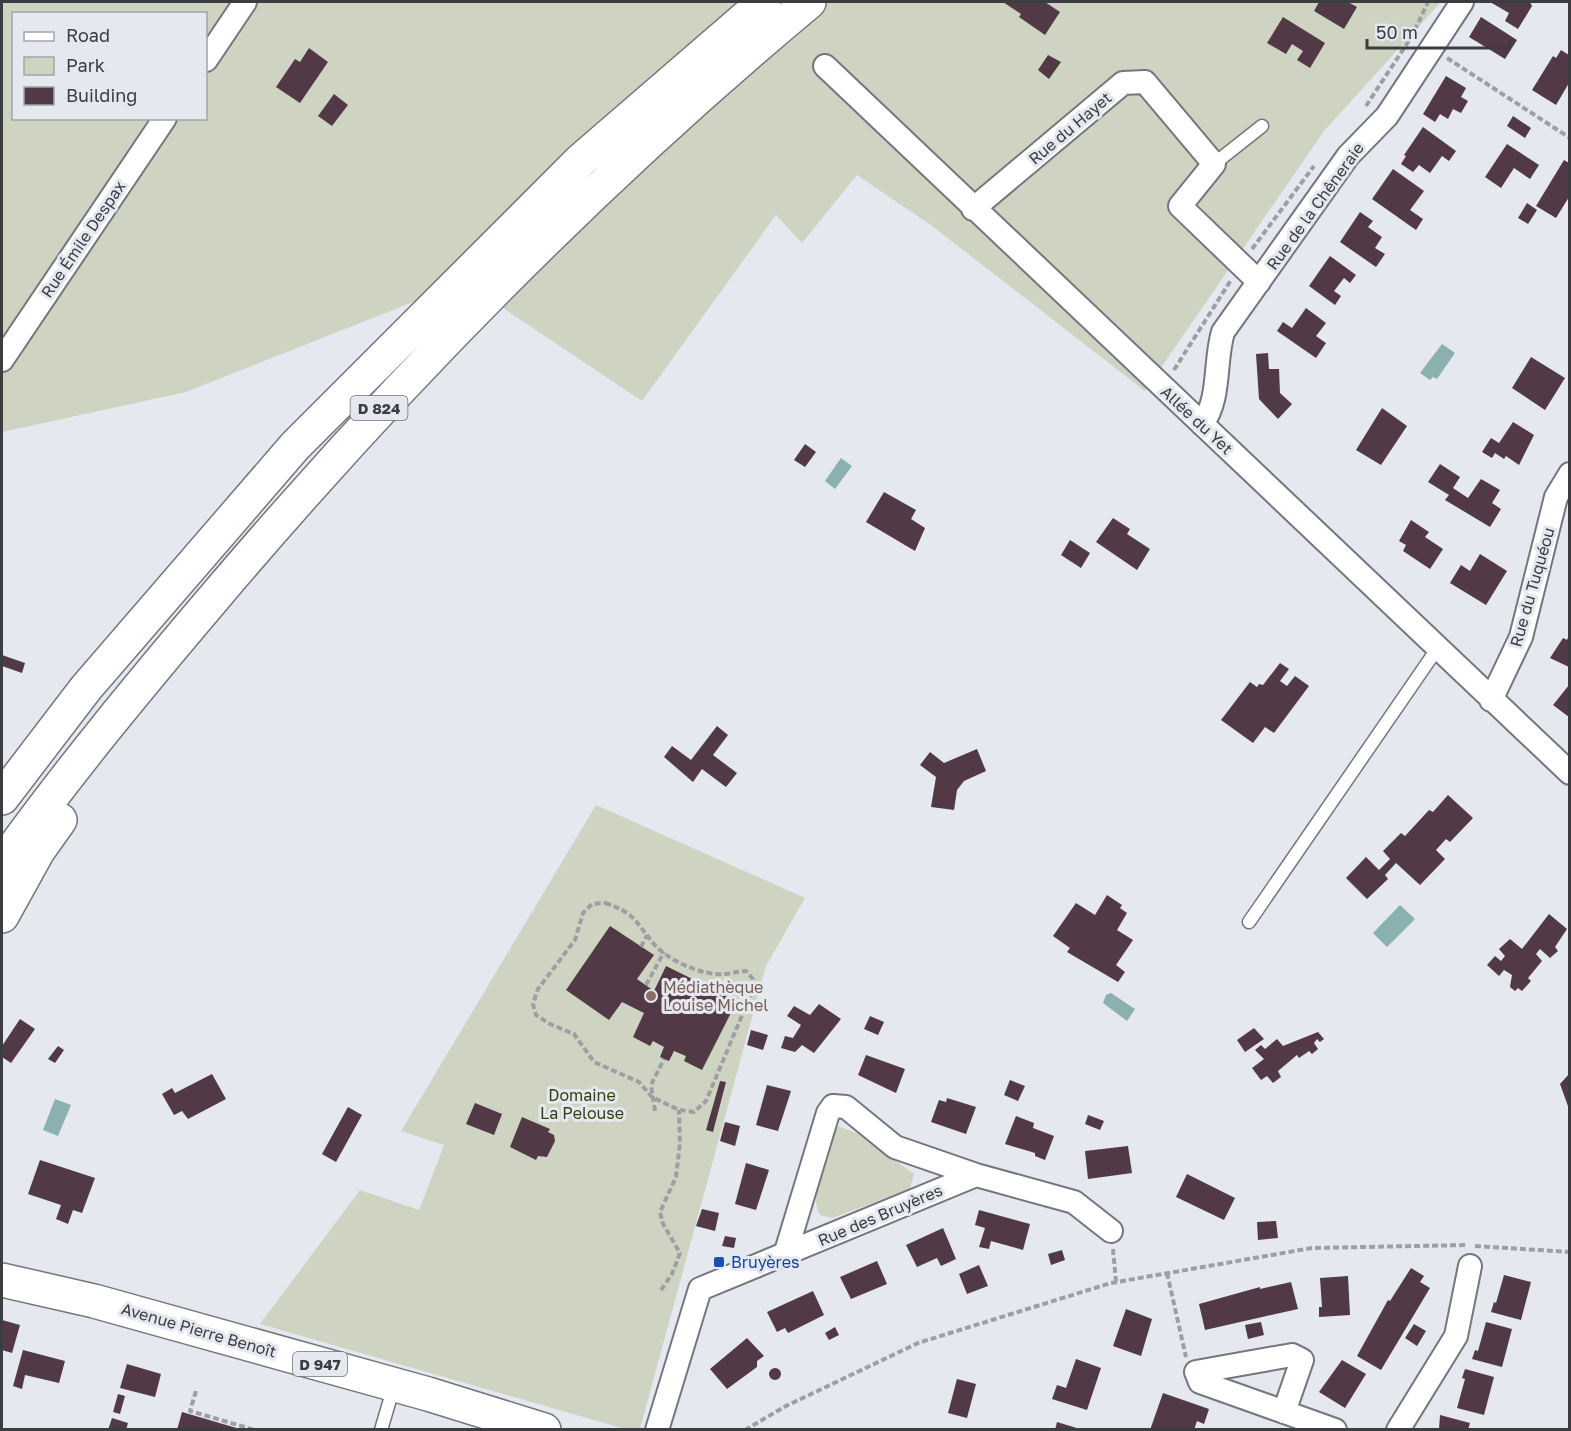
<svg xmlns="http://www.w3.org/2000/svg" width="1571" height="1431" font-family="'Golos Text',sans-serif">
<rect width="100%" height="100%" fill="#e6e8f0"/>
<path fill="#cfd4c2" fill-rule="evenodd" d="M 2,2 L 1441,2 L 1324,131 L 1145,391 L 932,226 L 857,175 L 802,243 L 776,215 L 642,401 L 464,282 L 186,392 L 2,432 ZM 14,14 L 206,14 L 206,118 L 14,118 Z
M 596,805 L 805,898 L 766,966 L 640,1429 L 625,1429 L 260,1324 L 360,1190 L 419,1210 L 444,1145 L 401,1131 Z
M 838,1126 L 859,1134 L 914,1174 L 910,1189 L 832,1218 L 820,1215 C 807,1194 826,1147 838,1126 Z"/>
<path fill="#8ab0b0" d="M 1442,344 L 1455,353 L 1437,379 L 1433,377 L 1430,380 L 1420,373 Z
M 841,458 L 852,466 L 835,489 L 825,481 Z
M 1400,905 L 1415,919 L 1387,947 L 1373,933 Z
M 1111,993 L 1135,1009 L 1127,1021 L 1103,1003 L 1106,995 Z
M 55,1099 L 71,1105 L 58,1136 L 43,1130 Z"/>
<path fill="#513946" d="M 1003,2 L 1045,2 L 1060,12 L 1045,35 L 1019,17 L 1021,14 Z
M 1319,2 L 1348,2 L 1357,7 L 1344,29 L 1314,11 Z
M 1490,2 L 1530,2 L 1532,6 L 1518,29 L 1505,21 L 1509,13 Z
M 1283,17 L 1325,43 L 1310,68 L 1297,60 L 1303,51 L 1292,44 L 1286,54 L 1267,43 Z
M 1481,17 L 1517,40 L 1505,59 L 1469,37 Z
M 309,48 L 328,62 L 300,103 L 276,87 L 295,59 L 300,62 Z
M 1561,50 L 1569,55 L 1569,83 L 1556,105 L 1532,90 L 1553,56 L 1556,58 Z
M 1048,55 L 1061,62 L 1049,79 L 1038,70 Z
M 1446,76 L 1466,88 L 1461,97 L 1468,101 L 1461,113 L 1453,109 L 1448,119 L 1440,114 L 1435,122 L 1423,114 Z
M 334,94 L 348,105 L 332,126 L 318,116 Z
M 1513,116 L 1531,128 L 1525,138 L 1507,126 Z
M 1423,127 L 1456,151 L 1449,161 L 1442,156 L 1430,173 L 1419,165 L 1413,172 L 1401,164 L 1406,156 L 1404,155 Z
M 1507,144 L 1539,165 L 1530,179 L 1514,168 L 1501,188 L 1485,177 Z
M 1564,160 L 1569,163 L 1569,197 L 1556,218 L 1536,206 Z
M 1393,169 L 1424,191 L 1410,210 L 1423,219 L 1416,230 L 1372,199 Z
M 1527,203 L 1537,210 L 1528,224 L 1518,218 Z
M 1360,212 L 1373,221 L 1368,227 L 1382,237 L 1375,248 L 1385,254 L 1376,267 L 1340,242 Z
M 1330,256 L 1356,275 L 1350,283 L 1344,278 L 1334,291 L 1341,296 L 1335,305 L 1309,286 Z
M 1306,308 L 1326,323 L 1316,336 L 1326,343 L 1316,358 L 1277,331 L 1283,322 L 1292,328 Z
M 1268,353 L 1269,369 L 1279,369 L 1280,393 L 1292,404 L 1278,419 L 1259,399 L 1256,354 Z
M 1531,357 L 1565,378 L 1545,410 L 1512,388 Z
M 1382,408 L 1407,426 L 1381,465 L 1356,450 Z
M 1513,422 L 1534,435 L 1519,465 L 1506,456 L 1504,459 L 1495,453 L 1492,458 L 1482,452 L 1491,438 L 1499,443 Z
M 805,444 L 816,452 L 805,467 L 794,460 Z
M 1440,464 L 1460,477 L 1453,488 L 1468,498 L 1481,479 L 1500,490 L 1492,503 L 1501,509 L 1490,527 L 1445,500 L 1449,495 L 1428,482 Z
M 884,492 L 916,510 L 911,519 L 925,528 L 915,551 L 866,522 Z
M 1113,518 L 1130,529 L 1127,534 L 1150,549 L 1137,570 L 1096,542 Z
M 1411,520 L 1429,532 L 1425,537 L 1443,549 L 1430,569 L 1403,551 L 1406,545 L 1399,541 Z
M 1070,540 L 1090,553 L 1081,568 L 1061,555 Z
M 1480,554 L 1507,571 L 1486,605 L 1450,583 L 1461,565 L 1470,571 Z
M 1569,635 L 1569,667 L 1550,658 L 1563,638 L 1567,640 Z
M 2,655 L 25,663 L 22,673 L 2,666 Z
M 1280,663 L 1289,669 L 1280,681 L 1287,686 L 1295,676 L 1309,686 L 1274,733 L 1265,727 L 1253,743 L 1221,720 L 1250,682 L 1257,687 L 1259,684 L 1263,685 Z
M 1569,685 L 1569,717 L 1553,705 Z
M 717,726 L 728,735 L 713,755 L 737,773 L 726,787 L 702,769 L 693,782 L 664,757 L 672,746 L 691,760 Z
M 977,749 L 986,771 L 964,781 L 957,790 L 954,810 L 931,807 L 936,777 L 920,765 L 930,752 L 944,763 Z
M 1448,795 L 1473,818 L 1450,842 L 1446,839 L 1436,850 L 1445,859 L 1420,885 L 1396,863 L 1385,875 L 1388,879 L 1367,899 L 1346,878 L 1366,857 L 1379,870 L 1390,859 L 1383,851 L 1401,833 L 1405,836 L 1429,810 L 1433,812 Z
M 1107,895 L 1122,905 L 1120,908 L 1127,913 L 1117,930 L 1133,940 L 1116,965 L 1125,972 L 1118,982 L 1067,952 L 1070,948 L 1053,936 L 1076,903 L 1095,915 Z
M 1549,914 L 1567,929 L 1555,947 L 1558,951 L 1550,958 L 1540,949 L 1536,954 L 1542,961 L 1528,978 L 1531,981 L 1522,991 L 1518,988 L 1515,991 L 1510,987 L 1512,975 L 1504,970 L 1499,976 L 1487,965 L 1495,956 L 1501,961 L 1505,956 L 1499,949 L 1510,939 L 1522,949 Z
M 610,926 L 654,955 L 637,979 L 654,991 L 666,966 L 737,1001 L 702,1070 L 684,1061 L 686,1056 L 674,1051 L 669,1061 L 664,1059 L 660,1057 L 664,1047 L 653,1041 L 650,1046 L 633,1037 L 644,1013 L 622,1002 L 609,1020 L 566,990 Z
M 819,1004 L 841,1019 L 814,1053 L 802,1045 L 795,1052 L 781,1048 L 785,1036 L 793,1038 L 801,1025 L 787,1016 L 794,1006 L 810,1015 Z
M 870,1016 L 884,1022 L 878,1035 L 864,1029 Z
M 20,1019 L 35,1029 L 11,1063 L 2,1057 L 2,1046 Z
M 1254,1028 L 1264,1039 L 1245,1052 L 1237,1040 Z
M 751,1030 L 768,1035 L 763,1050 L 747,1045 Z
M 1318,1032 L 1324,1039 L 1320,1042 L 1317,1039 L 1314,1043 L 1318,1049 L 1312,1054 L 1309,1051 L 1299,1058 L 1297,1055 L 1278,1071 L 1281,1077 L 1273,1083 L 1267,1076 L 1261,1080 L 1252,1068 L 1264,1059 L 1255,1050 L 1261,1045 L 1265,1049 L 1277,1039 L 1283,1046 Z
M 58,1046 L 64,1050 L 55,1063 L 48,1059 Z
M 866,1055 L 905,1069 L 896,1093 L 858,1075 Z
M 212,1074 L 226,1099 L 188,1119 L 182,1111 L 174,1115 L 162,1094 L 172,1088 L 175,1093 Z
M 1569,1074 L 1569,1109 L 1560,1084 Z
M 1010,1080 L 1025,1086 L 1018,1101 L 1004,1095 Z
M 720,1081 L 726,1082 L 713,1132 L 706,1130 Z
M 767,1085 L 791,1091 L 778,1131 L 756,1125 Z
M 947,1098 L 976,1107 L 966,1134 L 931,1122 L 939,1100 L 946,1102 Z
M 475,1103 L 502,1114 L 494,1135 L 466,1124 Z
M 348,1107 L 362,1115 L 336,1162 L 322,1154 Z
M 1088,1115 L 1104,1121 L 1100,1130 L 1085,1124 Z
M 1016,1116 L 1034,1123 L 1033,1128 L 1054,1136 L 1045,1160 L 1035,1156 L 1035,1153 L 1005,1144 Z
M 522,1117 L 550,1129 L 548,1132 L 554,1135 L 555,1141 L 547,1157 L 538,1156 L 536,1160 L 510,1147 Z
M 725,1122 L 740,1126 L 735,1146 L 720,1141 Z
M 1128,1146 L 1132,1173 L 1088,1179 L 1085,1151 Z
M 40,1160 L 95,1178 L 82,1213 L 73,1210 L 68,1224 L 56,1219 L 61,1205 L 28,1194 Z
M 746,1163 L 769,1170 L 756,1210 L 735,1204 Z
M 1187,1174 L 1235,1198 L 1224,1220 L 1176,1197 Z
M 702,1209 L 719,1213 L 715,1231 L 696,1226 Z
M 979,1210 L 1030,1224 L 1023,1250 L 991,1241 L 989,1249 L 979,1247 L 985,1228 L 975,1225 Z
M 1276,1221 L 1278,1238 L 1258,1240 L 1257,1222 Z
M 943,1228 L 956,1259 L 941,1266 L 937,1258 L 917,1267 L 906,1245 Z
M 725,1236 L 736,1238 L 734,1248 L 722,1246 Z
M 1062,1250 L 1065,1260 L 1051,1265 L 1048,1254 Z
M 877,1261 L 887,1284 L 851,1299 L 840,1277 Z
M 979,1265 L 988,1286 L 967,1294 L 959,1274 Z
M 1411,1268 L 1424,1276 L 1420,1282 L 1430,1288 L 1381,1370 L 1357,1356 L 1388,1300 L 1390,1301 Z
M 1504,1275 L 1531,1282 L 1521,1320 L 1491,1312 L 1494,1302 L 1496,1303 Z
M 1348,1276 L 1350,1315 L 1319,1317 L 1319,1307 L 1322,1307 L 1320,1278 Z
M 1291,1282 L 1298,1309 L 1205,1330 L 1199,1304 L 1260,1287 L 1260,1289 Z
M 813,1291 L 824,1315 L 788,1333 L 785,1328 L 777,1332 L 767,1312 Z
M 1126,1309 L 1152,1319 L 1141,1356 L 1113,1346 Z
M 2,1320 L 20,1325 L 12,1353 L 2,1350 Z
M 1261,1322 L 1264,1335 L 1248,1339 L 1245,1325 Z
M 1486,1322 L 1512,1329 L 1502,1367 L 1472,1359 L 1475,1350 L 1478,1351 Z
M 1414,1324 L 1426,1331 L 1417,1346 L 1405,1338 Z
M 835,1327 L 839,1335 L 829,1340 L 825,1333 Z
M 747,1338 L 764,1356 L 757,1361 L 757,1367 L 727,1389 L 710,1369 Z
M 23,1350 L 65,1361 L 59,1383 L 25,1375 L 22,1389 L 13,1386 Z
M 1076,1359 L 1101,1368 L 1087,1410 L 1052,1399 L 1057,1385 L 1066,1388 Z
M 1342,1360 L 1366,1374 L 1345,1408 L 1319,1392 Z
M 127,1364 L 161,1374 L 155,1397 L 120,1388 Z
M769 1374a6 6 0 1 1 12 0a6 6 0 1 1-12 0Z
M 1465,1369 L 1494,1377 L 1484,1415 L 1457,1408 L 1465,1379 L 1462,1378 Z
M 957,1379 L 976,1384 L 967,1418 L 948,1413 Z
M 1163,1393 L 1209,1409 L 1204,1424 L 1197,1421 L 1194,1430 L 1150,1430 Z
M 118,1394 L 125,1396 L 120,1414 L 113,1412 Z
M 182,1412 L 240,1429 L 240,1430 L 177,1430 Z
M 1440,1415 L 1470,1423 L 1468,1430 L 1439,1430 Z
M 112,1418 L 128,1423 L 126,1430 L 108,1430 Z
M 1057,1422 L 1080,1429 L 1080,1430 L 1055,1430 Z"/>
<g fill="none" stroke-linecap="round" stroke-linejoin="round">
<defs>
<path id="lane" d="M 1214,164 L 1262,126
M 1249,922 L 1437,649
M 381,1430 L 394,1386"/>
<path id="street" d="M 206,60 L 245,2
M 825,66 L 1570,773
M 973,209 L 1123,83 L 1145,82 L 1214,164 L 1180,206 L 1259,282
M 2,360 L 165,118
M 1202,424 C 1221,399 1214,362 1223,332 L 1348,156 L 1387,116 L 1462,2
M 1491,700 L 1521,637 L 1556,497 L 1570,474
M 785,1255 L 828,1113 L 833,1106 L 846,1107 L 895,1147 L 976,1175 L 1074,1202 L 1111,1231
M 1284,1412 L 1302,1360 L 1292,1355 L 1196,1372 L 1200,1382 L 1335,1430
M 657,1430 L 700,1289 L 976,1175
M 1398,1430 L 1456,1336 L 1470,1266"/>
<path id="primary" d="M 2,1280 L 94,1301 L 428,1394 L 544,1430"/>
<path id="highway" d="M 2,798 L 86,688 L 295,446 L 581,160 L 764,2
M 2,864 C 68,772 140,685 213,599 C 395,384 593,182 809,2
M 2,916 L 38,851 L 60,820"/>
</defs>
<use href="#lane" stroke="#74767d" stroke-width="15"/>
<use href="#street" stroke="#74767d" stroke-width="26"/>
<use href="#primary" stroke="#74767d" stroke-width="36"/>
<use href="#highway" stroke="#74767d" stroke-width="36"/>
<path stroke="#9e9fa5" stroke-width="4" stroke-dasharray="6 3" stroke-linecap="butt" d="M 1447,58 L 1570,138
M 1366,106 L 1412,36 L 1428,2
M 1252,249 L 1314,166
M 1174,370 L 1231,280
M 605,903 C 635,913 635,921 653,943 C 667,960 702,976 724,974 C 731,974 738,971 746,971 L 753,979 L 754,987 L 706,1101 L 694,1112 L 679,1110 L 652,1097 L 639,1082 L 594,1062 L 574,1034 L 550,1024 L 536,1015 L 533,1004 L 538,989 L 575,940 L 583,913 L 592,904 Z
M 641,947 L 647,935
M 646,985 L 664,952
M 655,1111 L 651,1085 L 664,1059
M 1475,1246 L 1570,1252
M 1113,1249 L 1116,1282
M 1167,1273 L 1186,1357
M 661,1290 L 672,1274 L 680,1253 L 663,1224 L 660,1212 L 676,1177 L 680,1143 L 679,1110
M 196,1391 L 190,1411 L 255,1430
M 745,1430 L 786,1406 L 918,1343 L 1111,1283 L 1312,1248 L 1467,1245"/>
<use href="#lane" stroke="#fff" stroke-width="12"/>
<use href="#street" stroke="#fff" stroke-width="22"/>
<use href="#primary" stroke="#fff" stroke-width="33"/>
<use href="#highway" stroke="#fff" stroke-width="33"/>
</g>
<circle fill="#8d6e63" stroke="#e6e8f0" stroke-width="2" cx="651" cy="996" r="6"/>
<rect fill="#1a4fb4" stroke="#e6e8f0" stroke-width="2" x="713" y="1256" width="12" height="12" rx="3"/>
<g text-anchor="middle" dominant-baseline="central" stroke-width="6" stroke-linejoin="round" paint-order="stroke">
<g fill="#e6e8f0" stroke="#6f7075" stroke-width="1.5">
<rect x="350.5" y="396" width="57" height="24" rx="4.5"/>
<rect x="293" y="1352" width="54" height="24" rx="4.5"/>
</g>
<g font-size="15" font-weight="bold" fill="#3c3d40">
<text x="379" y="408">D 824</text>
<text x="320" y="1364">D 947</text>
</g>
<g font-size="16" fill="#3c3d40" stroke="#e6e8f0">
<text transform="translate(1070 128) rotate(-40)">Rue du Hayet</text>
<text transform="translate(1315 206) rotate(-54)">Rue de la Chêneraie</text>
<text transform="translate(83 239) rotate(-56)">Rue Émile Despax</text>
<text transform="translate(1197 420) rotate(43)">Allée du Yet</text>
<text transform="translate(1532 587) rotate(-74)">Rue du Tuquéou</text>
<text transform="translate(880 1215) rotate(-23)">Rue des Bruyères</text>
<text transform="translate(199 1330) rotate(16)">Avenue Pierre Benoît</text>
</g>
<g font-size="16" fill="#785e54" stroke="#e6e8f0" text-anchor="start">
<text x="663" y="987">Médiathèque<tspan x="663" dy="18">Louise Michel</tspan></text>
</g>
<g font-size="16" fill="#363f0f" stroke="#e6e8f0">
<text x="582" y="1095">Domaine<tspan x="582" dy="18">La Pelouse</tspan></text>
</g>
<g font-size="16" fill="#164399" stroke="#e6e8f0" text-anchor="start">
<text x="731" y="1262">Bruyères</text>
</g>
</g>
<rect width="1571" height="1431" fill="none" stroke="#3c3d40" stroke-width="6"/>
<rect x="12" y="12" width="195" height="108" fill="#e6e8f0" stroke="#a2a4aa" stroke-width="1.5"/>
<rect x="24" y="32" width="30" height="9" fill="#ffffff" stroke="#a2a4aa" stroke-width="1.5"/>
<text x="66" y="42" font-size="18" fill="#3c3d40">Road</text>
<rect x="24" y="57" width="30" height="18" fill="#cfd4c2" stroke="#a2a4aa" stroke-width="1.5"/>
<text x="66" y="72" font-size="18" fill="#3c3d40">Park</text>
<rect x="24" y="87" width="30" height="18" fill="#513946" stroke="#a2a4aa" stroke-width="1.5"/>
<text x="66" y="102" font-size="18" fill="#3c3d40">Building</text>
<path d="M1367 39v9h142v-9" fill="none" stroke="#3c3d40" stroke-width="3"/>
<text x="1376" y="39" font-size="18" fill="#3c3d40" stroke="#e6e8f0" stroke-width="4.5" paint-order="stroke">50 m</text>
</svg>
